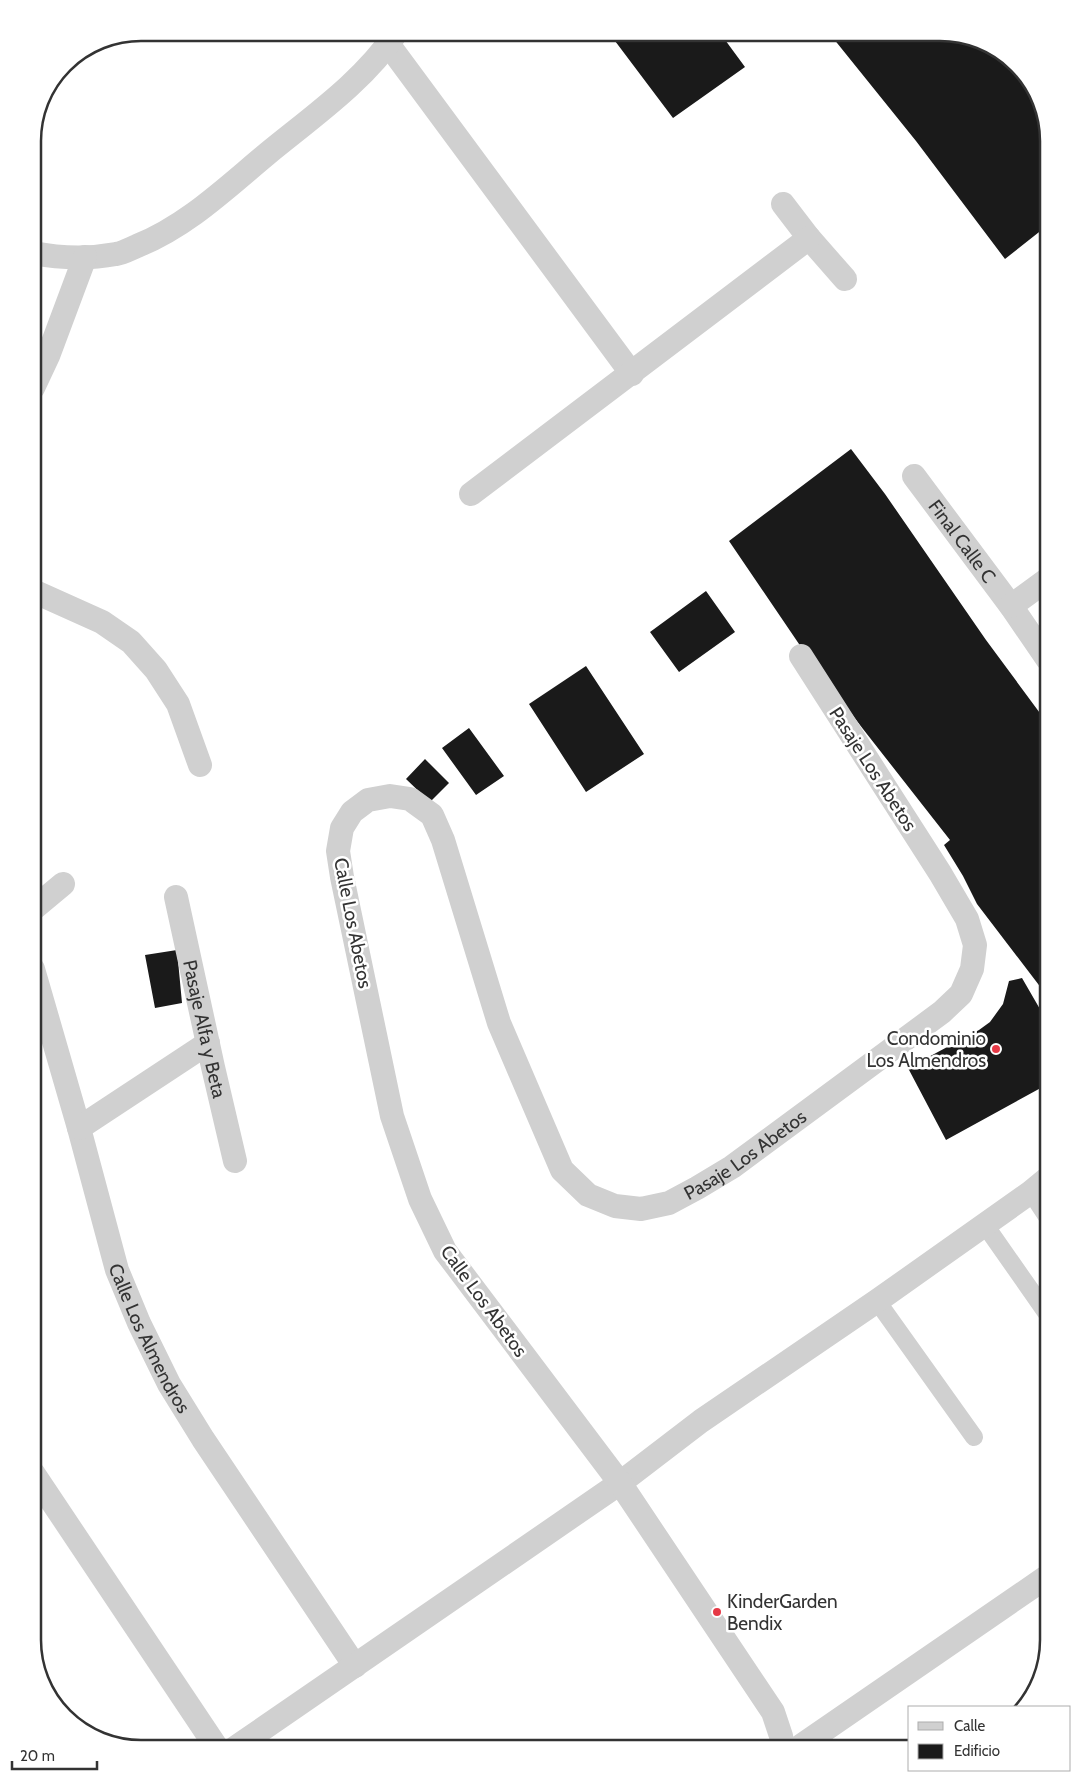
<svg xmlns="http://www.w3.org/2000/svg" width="1081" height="1781" font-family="Cabin,sans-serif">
<rect width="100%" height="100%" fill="#fff"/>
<path fill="#1a1a1a" d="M 609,33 L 720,33 L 745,67 L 673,118 Z
M 829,33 L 947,33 L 1000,51 L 1037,93 L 1048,141 L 1048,225 L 1005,259 L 916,141 Z
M 851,449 L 885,494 L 986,640 L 1048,724 L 1048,997 L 977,904 L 963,876 L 944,845 L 950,840 L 863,729 L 799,644 L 729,541 Z
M 706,591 L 735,632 L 679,672 L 650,632 Z
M 586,666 L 644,754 L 586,792 L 529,704 Z
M 469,728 L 504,776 L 476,795 L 442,748 Z
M 425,759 L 449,783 L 430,802 L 406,779 Z
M 177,950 L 182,1003 L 155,1008 L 145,955 Z
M 1022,978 L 1048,1023 L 1048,1084 L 946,1140 L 908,1068 L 979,1030 L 990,1022 L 1003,1004 L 1009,981 Z"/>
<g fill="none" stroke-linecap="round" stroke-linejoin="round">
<path stroke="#d0d0d0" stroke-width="18" d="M 1031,1192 L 1048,1218
M 985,1225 L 1048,1315
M 877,1301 L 974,1437"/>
<g stroke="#d0d0d0" stroke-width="24">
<path d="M 388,44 L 632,374"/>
<path d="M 783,204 L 809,238 L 845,279"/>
<path d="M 33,253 C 59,258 89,259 116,254 C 123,253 130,249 137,246 C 187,226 226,188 267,154 C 312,117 363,82 396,33"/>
<path d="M 33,388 L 48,356 L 85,257"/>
<path id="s1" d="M 914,476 L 1011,606 L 1048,660"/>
<path d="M 471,494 L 809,238"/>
<path d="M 33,591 L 102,622 L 131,642 L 156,670 L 178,704 L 200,765"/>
<path d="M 1011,606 L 1048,579"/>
<path id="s2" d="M 176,897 L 213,1067 L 235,1161"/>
<path d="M 33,909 L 63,884"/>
<path id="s3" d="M 33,969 L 79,1128 L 117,1270 L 139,1323 L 169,1384 L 203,1439 L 355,1666"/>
<path d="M 79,1128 L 208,1043"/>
<path d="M 33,1473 L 217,1748"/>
<path d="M 235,1748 L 620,1483 L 701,1421 L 877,1301 L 1031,1192 L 1048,1178"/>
<path id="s4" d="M 783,1748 L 781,1736 L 773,1712 L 620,1483 L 445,1251 L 420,1199 L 392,1116 L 342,877 L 338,851 L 342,828 L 352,812 L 368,800 L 390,796 L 410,799 L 432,815 L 443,840 L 499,1023 L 562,1170 L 588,1195 L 615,1206 L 641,1209 L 669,1203 L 697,1188 L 732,1167 L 942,1012 L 961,994 L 972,969 L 975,945 L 967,919 L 940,873 L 801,656"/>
<path d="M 798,1748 L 1048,1576"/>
</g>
</g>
<g fill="#e63946" stroke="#fff" stroke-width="2">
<circle cx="996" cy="1049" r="5"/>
<circle cx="717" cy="1612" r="5"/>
</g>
<g text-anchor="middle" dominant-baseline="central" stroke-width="5" stroke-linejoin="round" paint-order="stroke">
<g font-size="19" fill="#333" stroke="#fff">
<text stroke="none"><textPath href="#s1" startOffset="81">Final Calle C</textPath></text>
<text transform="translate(873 769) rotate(57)">Pasaje Los Abetos</text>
<text transform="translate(353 923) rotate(79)">Calle Los Abetos</text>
<text stroke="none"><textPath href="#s2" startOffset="135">Pasaje Alfa y Beta</textPath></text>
<text stroke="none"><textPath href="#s4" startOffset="1740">Pasaje Los Abetos</textPath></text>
<text transform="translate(484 1301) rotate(54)">Calle Los Abetos</text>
<text stroke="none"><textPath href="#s3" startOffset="388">Calle Los Almendros</textPath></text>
</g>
<g font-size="19" fill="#333" stroke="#fff" text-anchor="end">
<text x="986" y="1038">Condominio<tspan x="986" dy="22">Los Almendros</tspan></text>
<text x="727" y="1601" text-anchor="start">KinderGarden<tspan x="727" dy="22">Bendix</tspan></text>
</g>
</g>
<path d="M0 0H1081V1781H0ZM141 41H940A100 100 0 0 1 1040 141V1640A100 100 0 0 1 940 1740H141A100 100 0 0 1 41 1640V141A100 100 0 0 1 141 41Z" fill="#fff" fill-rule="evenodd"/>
<path fill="none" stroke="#333" stroke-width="2.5" d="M141 41H940A100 100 0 0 1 1040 141V1640A100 100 0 0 1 940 1740H141A100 100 0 0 1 41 1640V141A100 100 0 0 1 141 41Z"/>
<rect x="908" y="1706" width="162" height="65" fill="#ffffff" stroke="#adadad"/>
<rect x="918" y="1722" width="25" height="8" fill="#d0d0d0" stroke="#adadad"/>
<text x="954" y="1731" font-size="15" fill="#333333">Calle</text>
<rect x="918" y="1744" width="25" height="15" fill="#1a1a1a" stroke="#adadad"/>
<text x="954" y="1756" font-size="15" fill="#333333">Edificio</text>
<path d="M12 1761v8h85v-8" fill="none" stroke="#333333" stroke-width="2.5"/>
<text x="20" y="1761" font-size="15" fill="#333333" stroke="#ffffff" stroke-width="4" paint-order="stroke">20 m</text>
</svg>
